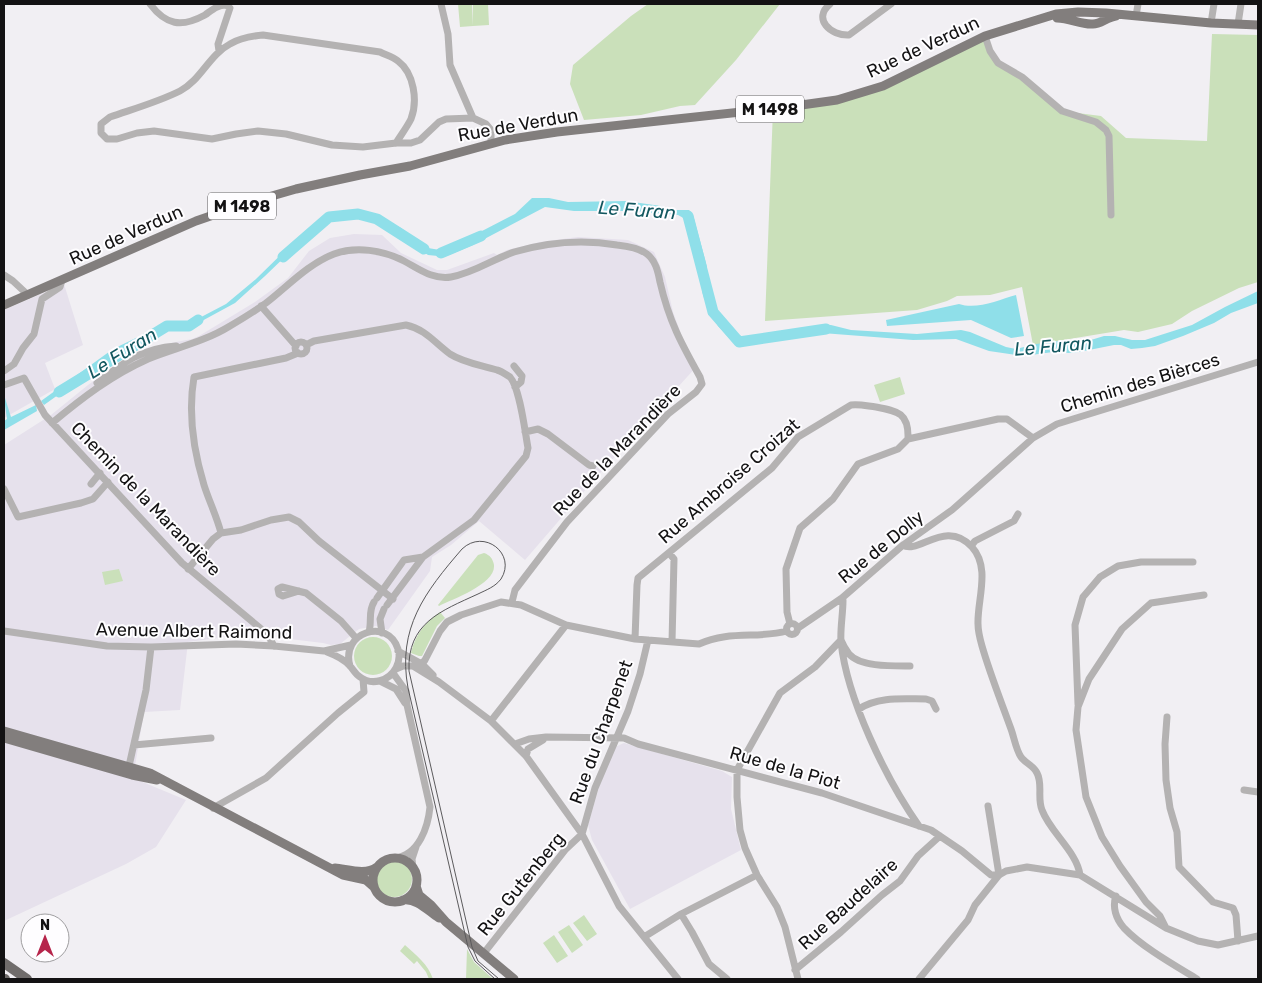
<svg xmlns="http://www.w3.org/2000/svg" width="1262" height="983" font-family="Rubik,sans-serif">
<rect width="100%" height="100%" fill="#f1eff3"/>
<path fill="#e6e1ec" d="M 354,234 L 382,235 L 401,253 L 437,270 L 447,270 L 494,253 L 497,255 L 507,250 L 540,242 L 578,237 L 628,240 L 654,252 L 665,277 L 673,312 L 683,339 L 697,366 L 601,472 L 525,560 L 479,521 L 451,545 L 432,557 L 430,571 L 388,630 L 376,626 L 359,629 L 340,644 L 331,645 L 323,643 L 247,634 L 188,642 L 180,710 L 144,712 L 133,778 L 186,800 L 156,847 L 126,864 L 4,921 L 4,445 L 51,415 L 88,385 L 115,366 L 160,345 L 192,339 L 199,336 L 255,302 L 288,278 L 309,251 L 330,238 Z
M 64,284 L 83,345 L 45,363 L 55,389 L 4,418 L 4,310 Z
M 624,743 L 722,771 L 732,777 L 731,809 L 741,850 L 630,909 L 592,840 L 588,825 L 599,787 L 615,747 Z"/>
<path fill="#cae0ba" d="M 458,4 L 472,4 L 473,26 L 460,27 Z
M 473,4 L 488,4 L 489,25 L 473,26 Z
M 648,4 L 780,4 L 736,60 L 695,105 L 680,106 L 641,115 L 584,120 L 570,84 L 573,65 L 631,16 Z
M 1212,34 L 1258,35 L 1258,282 L 1239,288 L 1192,311 L 1172,324 L 1138,332 L 1124,330 L 1033,345 L 1022,287 L 990,295 L 957,296 L 947,301 L 917,310 L 765,321 L 773,109 L 883,86 L 985,36 L 998,63 L 1062,111 L 1101,116 L 1126,138 L 1207,141 Z
M 900,377 L 905,394 L 880,402 L 874,385 Z
M 484,553 C 490,555 493,559 494,565 C 496,584 453,599 439,606 L 438,605 L 478,555 Z
M 119,569 L 123,581 L 105,585 L 102,572 Z
M 440,612 L 445,618 L 437,626 L 422,656 L 419,656 L 411,653 C 415,635 425,622 440,612 Z
M354 656a19 19 0 1 1 38 0a19 19 0 1 1-38 0Z
M376 879a18 18 0 1 1 36 0a18 18 0 1 1-36 0Z
M 584,915 L 597,934 L 587,941 L 573,923 Z
M 569,925 L 583,945 L 572,953 L 558,932 Z
M 554,935 L 568,956 L 557,963 L 543,943 Z
M 405,945 C 416,955 428,964 433,979 L 429,979 L 426,972 L 417,961 L 414,964 L 400,951 Z
M 467,949 L 474,962 L 493,979 L 466,979 Z"/>
<path fill="#8fdfe9" d="M 532,198 L 549,198 L 568,202 L 626,201 L 661,206 L 669,210 L 689,210 L 693,215 L 705,259 L 707,267 L 707,291 L 711,306 L 716,312 L 720,324 L 726,329 L 731,332 L 749,339 L 765,339 L 783,333 L 796,332 L 822,325 L 831,325 L 851,330 L 917,334 L 961,330 L 970,332 L 1006,347 L 1016,349 L 1036,344 L 1059,341 L 1067,344 L 1081,343 L 1104,336 L 1115,336 L 1132,340 L 1145,340 L 1192,325 L 1225,307 L 1258,291 L 1258,303 L 1231,313 L 1214,323 L 1183,336 L 1155,346 L 1142,348 L 1131,349 L 1121,345 L 1114,345 L 1079,352 L 1068,353 L 1060,351 L 1024,356 L 989,351 L 956,339 L 913,340 L 809,332 L 793,338 L 779,339 L 757,344 L 736,341 L 730,339 L 718,326 L 704,298 L 702,291 L 703,280 L 697,243 L 687,220 L 678,215 L 629,211 L 574,211 L 545,207 L 473,245 L 449,255 L 438,256 L 428,255 L 422,251 L 407,236 L 383,223 L 348,214 L 334,217 L 318,225 L 265,276 L 235,303 L 189,328 L 166,328 L 118,352 L 44,405 L 41,401 L 113,349 L 163,325 L 184,326 L 226,304 L 256,279 L 302,234 L 329,214 L 349,210 L 360,211 L 371,217 L 383,219 L 401,228 L 413,237 L 422,247 L 440,250 L 465,243 L 482,231 L 515,214 Z
M 1016,295 L 1024,336 L 1011,338 L 971,320 L 887,326 L 886,320 L 959,304 C 977,310 998,300 1016,295 Z
M 4,398 L 5,398 L 11,417 L 36,405 L 37,411 L 4,430 L 4,421 L 7,419 Z"/>
<g fill="none" stroke-linecap="round" stroke-linejoin="round">
<path stroke="#8fdfe9" stroke-width="11" d="M 688,216 L 713,312 L 739,342 L 826,329
M 441,253 L 481,236
M 283,257 L 329,217 L 358,214 L 377,219 L 424,249
M 59,392 L 167,326 L 189,326 L 198,320"/>
<path stroke="#b4b2b2" stroke-width="7" d="M 150,4 C 166,25 181,28 205,15 C 212,10 217,5 226,5 L 230,8 L 218,44 L 219,51
M 441,4 L 448,34 L 450,65 L 473,118
M 830,4 C 812,19 831,36 849,35 L 891,4
M 1136,16 L 1138,4
M 1211,23 L 1214,4
M 1238,24 L 1241,4
M 985,36 L 990,51 L 998,63 L 1022,77 L 1062,111 L 1096,122 L 1106,130 L 1109,136 L 1111,215
M 396,143 C 401,135 407,127 411,119 C 418,101 414,73 398,61 C 393,57 386,55 380,52 L 263,35 C 252,36 240,38 230,44 C 209,55 201,80 180,91 C 158,102 133,109 110,117 L 101,124 L 101,133 L 107,139 L 117,139 L 137,133 L 154,131 L 212,139 L 236,134 L 258,131 L 286,134 L 332,145 L 363,147 L 396,143 L 411,143 L 420,140 L 439,122 L 446,119 L 473,118 L 486,124 L 491,130 L 491,143
M 4,275 L 13,281 L 28,295
M 261,306 L 296,346
M295 348a6 6 0 1 1 12 0a6 6 0 1 1-12 0Z
M 306,345 L 314,341 L 406,325 C 425,329 435,343 450,354 C 464,363 481,365 497,370 C 501,371 507,375 510,377 C 520,388 525,432 528,448 L 526,456 L 474,520 L 423,557
M 514,366 L 522,376 L 521,382 L 515,387
M 4,371 L 14,364 L 23,348 L 34,334 L 42,299 L 60,287 L 62,280
M 97,383 C 122,363 143,348 176,346
M 4,385 L 24,378 L 45,415 L 182,563 L 260,628 L 269,637 L 274,646
M 52,423 C 82,398 112,375 148,359 C 175,348 204,342 230,326 C 242,319 255,311 266,303 C 288,286 308,264 334,254 C 356,246 383,250 404,261 C 419,269 433,280 451,277 C 474,273 493,259 514,252 C 548,242 582,239 617,245 C 627,246 639,248 647,254 C 656,261 658,272 660,282 C 669,321 681,343 700,377 L 702,384 L 696,392 L 668,414 L 567,522 L 515,590 L 512,602
M 525,432 L 538,429 L 548,434 L 589,465 L 593,466
M 908,439 L 998,419 L 1007,419 L 1033,438
M 91,484 L 100,473
M 4,489 L 18,517 L 81,503 L 93,499 L 108,482
M 221,533 C 217,517 209,501 204,485 C 194,452 188,412 194,377 L 286,358 L 298,353
M 903,545 C 918,555 946,518 972,547 C 991,568 977,600 978,624 C 978,632 980,639 982,646 C 990,674 1001,701 1011,729 C 1014,737 1016,750 1021,757 C 1025,763 1034,766 1037,773 C 1043,784 1037,798 1042,810 C 1050,832 1077,852 1080,875
M 971,546 L 975,541 L 1014,521 L 1018,514
M 669,553 L 674,559 L 672,642
M 188,569 L 213,539 L 221,533 L 241,530 L 271,520 L 289,517 L 299,522 L 319,541 L 393,599
M 299,591 L 283,596 L 279,594 L 278,589 L 282,587 L 306,593 L 341,621 L 356,638
M 377,598 L 404,560 L 423,557 L 387,605
M 842,598 L 843,600 C 843,614 840,629 841,642 C 847,699 886,779 919,826
M786.5 629a5.5 5.5 0 1 1 11 0a5.5 5.5 0 1 1-11 0Z
M 798,628 L 842,598 L 903,545 L 952,510 L 1033,438 L 1057,424 L 1073,419 L 1258,362
M 4,631 L 107,646 L 151,647 L 236,644 L 274,646 L 324,651 L 351,645
M 369,632 C 372,621 368,611 374,602
M 382,633 L 380,619 L 384,609
M 635,639 L 637,585 L 638,578 L 772,468 L 798,437 L 851,405 C 860,404 867,406 876,407 C 898,411 909,413 908,439 L 898,449 L 858,464 L 833,499 L 800,528 L 786,569 L 787,612 L 790,624
M 398,651 L 422,664 L 433,675
M 327,652 C 335,655 344,659 350,666 C 353,669 355,674 360,677 C 372,686 389,681 396,668 C 399,662 400,655 398,649 C 388,617 340,632 350,666
M 396,669 L 403,666 L 413,666 L 439,682 L 491,721 L 526,756 L 582,834 L 619,906 L 678,979
M 418,669 L 425,660 L 440,631 L 447,622 L 461,615 L 501,602 L 521,605 L 566,625 L 635,639 L 699,644 C 729,630 759,639 787,631
M 393,673 L 406,691 L 407,705 L 430,807 C 428,827 419,855 395,858
M 380,681 L 396,689 L 405,703
M 1078,704 L 1075,625 L 1083,597 L 1100,577 L 1118,566 L 1141,562 L 1193,562
M 859,709 C 878,696 904,699 926,699 L 932,701 L 936,709
M 1167,717 L 1165,744 L 1166,780 L 1170,808 L 1177,832 L 1179,867 L 1213,902 L 1233,908 L 1236,915 L 1238,941
M 491,721 L 566,625
M 515,744 L 529,739 L 546,737 L 624,738 L 638,744 L 822,793 L 931,830 L 962,851 L 991,875 L 999,875
M 134,745 L 211,738
M 526,756 L 528,749 L 543,740
M 129,766 L 146,690 L 151,647
M 1244,790 L 1258,792
M 988,806 L 999,875
M 213,808 L 266,778 L 338,713 L 364,692 L 363,679
M 413,868 L 412,859 L 416,847
M 1116,896 C 1112,907 1116,919 1124,928 C 1142,947 1174,965 1197,979
M 681,914 L 692,932 L 709,964 L 727,979
M 1166,928 L 1160,916 L 1146,902 L 1120,866 L 1102,837 L 1086,797 L 1076,730 L 1078,707 L 1089,679 L 1122,629 L 1151,603 L 1204,595
M 644,937 L 681,914 L 757,875
M 484,953 L 565,850 L 582,834 L 595,788 L 628,711 L 640,674 L 648,640
M 795,970 L 841,932 L 882,895 L 900,881 L 918,856 L 940,836
M 798,979 L 785,927 L 777,907 L 757,875 L 745,848 L 740,830 L 737,797 L 737,770 L 780,693 L 815,667 L 841,640 C 843,645 846,650 849,654 C 860,667 893,666 910,666
M 919,979 L 968,920 L 975,905 L 999,875 L 1006,871 L 1027,867 L 1080,875 L 1166,928 L 1198,941 L 1218,945 L 1258,936"/>
<path stroke="#827e7d" stroke-width="9" d="M 1057,18 C 1070,18 1081,25 1093,24 C 1101,24 1107,17 1116,16
M 4,305 L 196,221 L 251,202 L 296,189 L 360,175 L 410,166 L 505,140 L 557,132 L 787,107 L 837,100 L 883,86 L 985,36 L 1056,14 L 1078,12 L 1106,13 L 1211,23 L 1258,25
M 4,731 L 150,773 L 343,875 L 366,880 L 374,887
M 4,738 L 132,775 L 157,780
M373 880a22 22 0 1 1 44 0a22 22 0 1 1-44 0Z
M 335,868 C 347,869 366,876 377,867
M 416,886 L 419,895 L 431,905 L 446,922 L 514,979
M 403,900 C 417,898 428,911 439,918"/>
<path stroke="#706c6b" stroke-width="10" d="M 4,963 L 27,979
M 4,979 L 5,979"/>
<path stroke="#5b5a5c" stroke-width="1" d="M 495,979 L 475,961 L 468,947 L 408,688 C 397,628 425,592 462,549 C 484,528 517,554 501,579 C 495,587 486,590 478,594 C 441,611 407,623 409,671 L 472,947 L 478,961 L 499,979"/>
</g>
<g text-anchor="middle" dominant-baseline="central" stroke-width="4" stroke-linejoin="round" paint-order="stroke">
<g fill="#fefdff" stroke="#5a585a" stroke-width="1">
<rect x="736" y="95.5" width="68" height="27" rx="4"/>
<rect x="208" y="192.5" width="68" height="27" rx="4"/>
</g>
<g font-size="16" font-weight="bold" fill="#131213">
<text x="770" y="109">M 1498</text>
<text x="242" y="206">M 1498</text>
</g>
<g font-size="18" fill="#131213" stroke="#fefdff">
<text transform="translate(923 47) rotate(-25)">Rue de Verdun</text>
<text transform="translate(518 125) rotate(-10)">Rue de Verdun</text>
<text transform="translate(126 235) rotate(-24)">Rue de Verdun</text>
<text transform="translate(1140 383) rotate(-17)">Chemin des Bièrces</text>
<text transform="translate(617 450) rotate(-46)">Rue de la Marandière</text>
<text transform="translate(729 481) rotate(-41)">Rue Ambroise Croizat</text>
<text transform="translate(146 499) rotate(46)">Chemin de la Marandière</text>
<text transform="translate(881 547) rotate(-39)">Rue de Dolly</text>
<text transform="translate(194 631) rotate(1)">Avenue Albert Raimond</text>
<text transform="translate(601 732) rotate(-70)">Rue du Charpenet</text>
<text transform="translate(785 768) rotate(16)">Rue de la Piot</text>
<text transform="translate(521 884) rotate(-51)">Rue Gutenberg</text>
<text transform="translate(848 904) rotate(-42)">Rue Baudelaire</text>
</g>
<g font-size="19" font-style="italic" fill="#12575f" stroke="#fefdff">
<text transform="translate(637 210) rotate(4)">Le Furan</text>
<text transform="translate(1053 346) rotate(-5)">Le Furan</text>
<text transform="translate(122 353) rotate(-32)">Le Furan</text>
</g>
</g>
<rect width="1262" height="983" fill="none" stroke="#131213" stroke-width="10"/>
<g transform="translate(45 938)"><circle r="24" fill="#fefdff" stroke="#a09fa1"/>
<path d="M0-4L9 19L0 12L-9 19Z" fill="#b6244b"/>
<text y="-8" font-size="14" font-weight="bold" text-anchor="middle" fill="#131213">N</text>
</g>
</svg>
